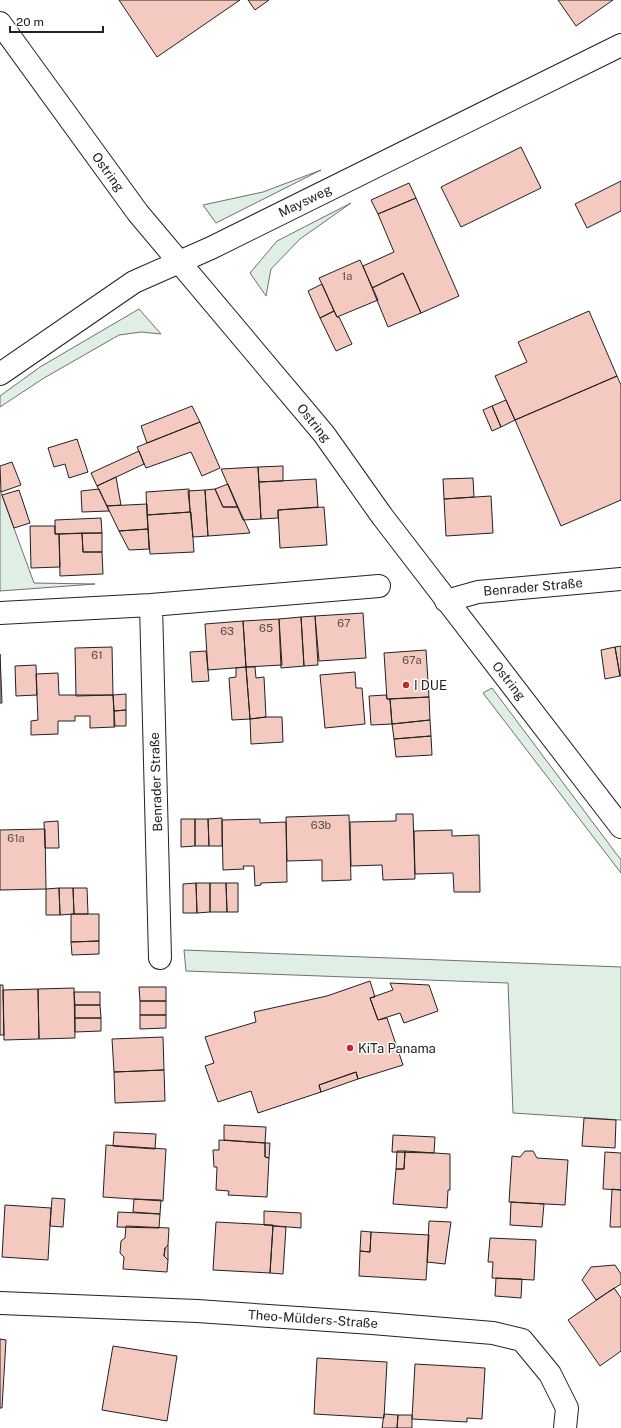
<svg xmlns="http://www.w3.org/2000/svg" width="621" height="1428" font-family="'Public Sans',sans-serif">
<rect width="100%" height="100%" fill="#fff"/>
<path fill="#e0efe3" stroke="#6f6f6f" d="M 321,170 L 216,223 L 203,205 L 263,192 Z
M 351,203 L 300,239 L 271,269 L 266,296 L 250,273 L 277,241 Z
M 139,309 L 161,334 L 141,332 L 119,335 L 44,378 L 0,407 L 0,396 L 40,367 Z
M 0,490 L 34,583 L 95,584 L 0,591 Z
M 492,688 L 621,860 L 621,873 L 483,693 Z
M 184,950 L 621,967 L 621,1120 L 513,1113 L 508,983 L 186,971 Z"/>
<path fill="#f3c9c0" stroke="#222" d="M 119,0 L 240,0 L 157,57 Z
M 248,0 L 269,0 L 255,10 Z
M 558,0 L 613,0 L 576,26 Z
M 521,147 L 541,188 L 461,227 L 441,187 Z
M 621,181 L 621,211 L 587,228 L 575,204 Z
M 409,183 L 416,198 L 378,214 L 371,200 Z
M 416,198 L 459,296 L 421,313 L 403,273 L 372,288 L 363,266 L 394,252 L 378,214 Z
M 360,260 L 378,300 L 337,317 L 319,278 Z
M 403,273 L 421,313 L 388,327 L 372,288 Z
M 322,284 L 334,311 L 320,318 L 308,291 Z
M 334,311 L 337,317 L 339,317 L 352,344 L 336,351 L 320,318 Z
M 589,311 L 617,376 L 515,420 L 495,376 L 527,362 L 518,342 Z
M 617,376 L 621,385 L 621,500 L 561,526 L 515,420 Z
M 506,400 L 515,420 L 501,427 L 492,406 Z
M 192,406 L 200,422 L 147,443 L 141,426 Z
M 492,406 L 501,427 L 492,431 L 483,410 Z
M 200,422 L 220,468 L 202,476 L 191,452 L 146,468 L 137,447 Z
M 77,439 L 88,472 L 69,478 L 65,464 L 54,467 L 48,448 Z
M 139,451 L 144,464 L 97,486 L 91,473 Z
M 12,462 L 21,485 L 1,492 L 0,466 Z
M 283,466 L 283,481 L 259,482 L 258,467 Z
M 258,467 L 261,519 L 243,520 L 221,469 Z
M 116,477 L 121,505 L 107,506 L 97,486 Z
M 473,478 L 474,497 L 444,499 L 443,479 Z
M 316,479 L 318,507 L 278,510 L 278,518 L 261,519 L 259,482 Z
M 228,484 L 238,507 L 223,507 L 215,489 Z
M 99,489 L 109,511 L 82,512 L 81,491 Z
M 189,489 L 190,512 L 147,515 L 146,492 Z
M 215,489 L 223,507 L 238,507 L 250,533 L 208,536 L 205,490 Z
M 19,490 L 30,523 L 14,528 L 2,495 Z
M 205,490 L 208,536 L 193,537 L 188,491 Z
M 491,496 L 493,533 L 446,536 L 444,499 Z
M 147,504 L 148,529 L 119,531 L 107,506 Z
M 324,507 L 327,545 L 280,548 L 278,510 Z
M 191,512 L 194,552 L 150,554 L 147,515 Z
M 101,518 L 102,533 L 55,534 L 55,520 Z
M 30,526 L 55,526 L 55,534 L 59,534 L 60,567 L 31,568 Z
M 148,529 L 149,549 L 129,550 L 119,531 Z
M 82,533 L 83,552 L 102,552 L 103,574 L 60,576 L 59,534 Z
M 82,533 L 102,533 L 102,552 L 83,552 Z
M 363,613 L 366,658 L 319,661 L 315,616 Z
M 315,616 L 318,665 L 304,666 L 301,617 Z
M 301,617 L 304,666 L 281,668 L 279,619 Z
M 279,619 L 282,665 L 246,667 L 243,621 Z
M 243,621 L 246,667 L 208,670 L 205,624 Z
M 621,646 L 621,676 L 620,676 L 615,647 Z
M 112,647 L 113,695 L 76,696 L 75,648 Z
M 615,647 L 620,676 L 605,679 L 601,650 Z
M 426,650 L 429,697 L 387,699 L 384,653 Z
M 206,651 L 209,681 L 192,682 L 190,652 Z
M 0,654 L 2,703 L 0,703 Z
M 36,665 L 37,695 L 16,696 L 15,666 Z
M 246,667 L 250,719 L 232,720 L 229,678 L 236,677 L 236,668 Z
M 246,667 L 255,667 L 256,678 L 264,677 L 266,717 L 250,719 Z
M 355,672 L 356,688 L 362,688 L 365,724 L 325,728 L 320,675 Z
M 58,673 L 59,695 L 113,695 L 115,727 L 90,728 L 90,716 L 75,716 L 75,721 L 58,721 L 58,734 L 31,735 L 31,721 L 38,720 L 36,674 Z
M 126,694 L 126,710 L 114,711 L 113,695 Z
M 386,695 L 387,699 L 390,699 L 392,724 L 371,725 L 369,696 Z
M 429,697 L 430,720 L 392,724 L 390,699 Z
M 126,710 L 126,726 L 114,726 L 114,711 Z
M 266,717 L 282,717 L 283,742 L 251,744 L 250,719 Z
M 430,720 L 431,736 L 394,739 L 392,724 Z
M 431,736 L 432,755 L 396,757 L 394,739 Z
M 396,814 L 413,814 L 415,879 L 383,880 L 382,865 L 351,866 L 350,822 L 396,821 Z
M 349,815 L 351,880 L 322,881 L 322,860 L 287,861 L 286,817 Z
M 222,818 L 222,846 L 209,846 L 208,819 Z
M 181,819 L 195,819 L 195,846 L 181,847 Z
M 195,819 L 208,819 L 209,846 L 195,846 Z
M 260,819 L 260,823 L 286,822 L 287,882 L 261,883 L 261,885 L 255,886 L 254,866 L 243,866 L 244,869 L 223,870 L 222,820 Z
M 58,821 L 59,848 L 45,848 L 44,822 Z
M 45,829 L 46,889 L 0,890 L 0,830 Z
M 452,830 L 452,836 L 479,835 L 480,892 L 454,892 L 453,873 L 415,874 L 414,831 Z
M 196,883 L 210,883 L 210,912 L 197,913 Z
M 196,883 L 197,913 L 183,913 L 183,884 Z
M 210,883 L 226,883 L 227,912 L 210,912 Z
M 226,883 L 238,883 L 238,912 L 227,912 Z
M 59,888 L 73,888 L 74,914 L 60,915 Z
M 59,888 L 60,915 L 46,915 L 46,889 Z
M 73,888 L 87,888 L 88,914 L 74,914 Z
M 71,914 L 99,914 L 99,941 L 71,942 Z
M 99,941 L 99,954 L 72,955 L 71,942 Z
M 370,981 L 375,997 L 370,998 L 378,1020 L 387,1018 L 403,1065 L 358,1079 L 356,1072 L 319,1085 L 321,1092 L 258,1113 L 251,1091 L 218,1102 L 205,1066 L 214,1063 L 205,1037 L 256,1022 L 254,1012 L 327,996 Z
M 390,983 L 429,985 L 438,1011 L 404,1023 L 400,1013 L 378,1020 L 370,998 L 393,990 Z
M 0,985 L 3,985 L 4,1035 L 0,1035 Z
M 139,987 L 166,987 L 166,1001 L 140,1001 Z
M 74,988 L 75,1038 L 39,1039 L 38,989 Z
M 38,989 L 39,1039 L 4,1040 L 3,990 Z
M 74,992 L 100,992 L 100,1005 L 75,1005 Z
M 140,1001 L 166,1001 L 166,1015 L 140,1015 Z
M 75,1005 L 100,1005 L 101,1018 L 75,1018 Z
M 140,1015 L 166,1015 L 166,1028 L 140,1029 Z
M 75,1018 L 101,1018 L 101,1031 L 75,1032 Z
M 163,1037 L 164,1070 L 114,1072 L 112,1039 Z
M 164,1070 L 165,1101 L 115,1103 L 114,1072 Z
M 356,1072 L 358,1079 L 321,1092 L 319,1085 Z
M 584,1118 L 616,1120 L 615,1148 L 582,1146 Z
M 224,1125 L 266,1127 L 265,1143 L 224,1140 Z
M 114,1132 L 156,1134 L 155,1149 L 113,1146 Z
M 393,1135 L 435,1137 L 434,1153 L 392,1152 Z
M 219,1140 L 265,1143 L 265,1157 L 269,1158 L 267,1197 L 228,1195 L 229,1191 L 216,1190 L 217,1167 L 214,1167 L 213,1150 L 219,1150 Z
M 265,1143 L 270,1143 L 269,1158 L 265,1157 Z
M 106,1145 L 166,1149 L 163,1201 L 103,1197 Z
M 397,1151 L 405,1151 L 404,1169 L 396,1169 Z
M 405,1151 L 450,1154 L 450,1190 L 448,1190 L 447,1208 L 393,1204 L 396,1169 L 404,1169 Z
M 525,1151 L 533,1151 L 537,1158 L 568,1160 L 565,1205 L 509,1202 L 512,1156 L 520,1157 Z
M 605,1152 L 621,1153 L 621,1190 L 603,1189 Z
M 612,1189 L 621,1190 L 621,1227 L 610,1227 Z
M 52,1198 L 65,1199 L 63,1227 L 50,1226 Z
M 134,1199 L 161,1200 L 160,1214 L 133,1212 Z
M 511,1202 L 544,1204 L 542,1227 L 510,1225 Z
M 5,1205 L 51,1208 L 48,1260 L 2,1257 Z
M 264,1211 L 301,1213 L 301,1228 L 264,1225 Z
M 118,1212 L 160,1214 L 159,1228 L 117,1227 Z
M 429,1221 L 451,1222 L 445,1264 L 427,1262 Z
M 216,1222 L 273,1225 L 270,1273 L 213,1270 Z
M 126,1226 L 169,1228 L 168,1245 L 165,1248 L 164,1256 L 168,1260 L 167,1272 L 123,1269 L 124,1257 L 120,1253 L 121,1241 L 125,1238 Z
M 273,1226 L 286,1227 L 283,1274 L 270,1273 Z
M 361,1231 L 371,1232 L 370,1252 L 360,1251 Z
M 371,1232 L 429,1235 L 426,1280 L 359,1276 L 360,1251 L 370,1252 Z
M 490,1238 L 536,1240 L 534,1280 L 492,1278 L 493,1262 L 488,1262 Z
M 168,1245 L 168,1260 L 164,1256 L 165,1248 Z
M 615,1265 L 621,1274 L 621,1284 L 596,1300 L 582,1280 L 591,1267 Z
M 496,1278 L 522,1279 L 521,1298 L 495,1296 Z
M 614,1288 L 621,1298 L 621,1351 L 600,1366 L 568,1320 Z
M 0,1339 L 6,1340 L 2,1408 L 0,1408 Z
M 113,1346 L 177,1356 L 167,1421 L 102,1410 Z
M 317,1358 L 387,1362 L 384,1418 L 314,1414 Z
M 415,1364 L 485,1368 L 482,1419 L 467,1418 L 467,1422 L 412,1419 Z
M 384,1414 L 398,1415 L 397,1428 L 382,1428 Z
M 398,1415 L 412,1415 L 412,1428 L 397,1428 Z"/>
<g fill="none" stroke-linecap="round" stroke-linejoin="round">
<defs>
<path id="street" d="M 0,374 L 134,282 L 211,248 L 621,45
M 446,601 L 478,592 L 621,579
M 151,605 L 160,958
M 0,613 L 151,605 L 379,586
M 0,1303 L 197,1311 L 372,1323 L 493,1333 L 522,1340 L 550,1374 L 567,1408 L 565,1428"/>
<path id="secondary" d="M 0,23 L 138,213 L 324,434 L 382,516 L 621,827"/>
</defs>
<use href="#street" stroke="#222" stroke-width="24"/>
<use href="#secondary" stroke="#222" stroke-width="24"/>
<use href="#street" stroke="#fff" stroke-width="22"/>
<use href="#secondary" stroke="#fff" stroke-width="22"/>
</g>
<g fill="#c62828" stroke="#fff" stroke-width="1.5">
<circle cx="406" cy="685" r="4"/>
<circle cx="350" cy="1048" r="4"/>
</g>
<g text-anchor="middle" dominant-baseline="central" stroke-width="3" stroke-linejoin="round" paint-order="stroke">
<g font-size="11" fill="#564c4a">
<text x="347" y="276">1a</text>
<text x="344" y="623">67</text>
<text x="266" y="628">65</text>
<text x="227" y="631">63</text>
<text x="97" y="655">61</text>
<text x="412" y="660">67a</text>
<text x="321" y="825">63b</text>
<text x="16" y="838">61a</text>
</g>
<g font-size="13" fill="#222" stroke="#fff">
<text transform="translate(108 172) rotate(54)">Ostring</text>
<text transform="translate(305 201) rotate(-26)">Maysweg</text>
<text transform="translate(314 423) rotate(51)">Ostring</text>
<text transform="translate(533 587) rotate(-5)">Benrader Straße</text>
<text transform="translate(509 681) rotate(52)">Ostring</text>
<text transform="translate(156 782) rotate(-92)">Benrader Straße</text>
<text transform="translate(313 1319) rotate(4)">Theo-Mülders-Straße</text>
</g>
<g font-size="13" fill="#222" stroke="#fff" text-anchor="start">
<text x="414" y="685">I DUE</text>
<text x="358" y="1048">KiTa Panama</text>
</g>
</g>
<path d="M10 26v6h93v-6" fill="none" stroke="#222222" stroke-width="2"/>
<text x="16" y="26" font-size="12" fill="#222222" stroke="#ffffff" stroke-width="3" paint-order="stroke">20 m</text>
</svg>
